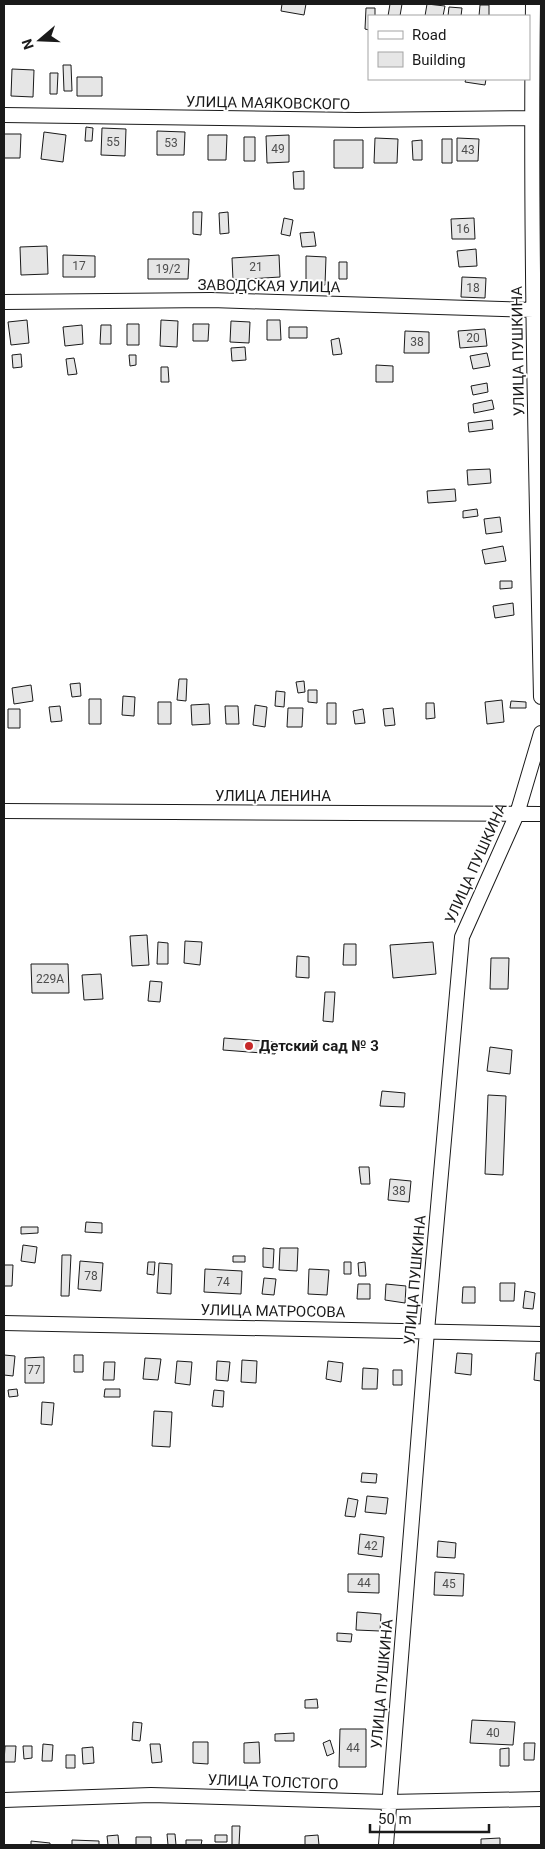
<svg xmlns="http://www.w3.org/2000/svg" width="545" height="1849" font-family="Roboto,sans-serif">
<rect width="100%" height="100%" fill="#fff"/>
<path fill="#e6e6e6" stroke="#1a1a1a" d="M 282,4 L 306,4 L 304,15 L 281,11 Z
M 390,4 L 402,4 L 400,16 L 388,16 Z
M 427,4 L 445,6 L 443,16 L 425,16 Z
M 480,5 L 489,5 L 489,16 L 479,16 Z
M 449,7 L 462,8 L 461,16 L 448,16 Z
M 366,8 L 375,8 L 375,16 L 369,16 L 369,30 L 365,29 Z
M 63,65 L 71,65 L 72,91 L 64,91 Z
M 12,69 L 34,70 L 33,97 L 11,96 Z
M 50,73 L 58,73 L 57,94 L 50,94 Z
M 77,77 L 102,77 L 102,96 L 77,96 Z
M 466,79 L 486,79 L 485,85 L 465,82 Z
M 86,127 L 93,128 L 92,141 L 85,141 Z
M 102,128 L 126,129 L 125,156 L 101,155 Z
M 157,131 L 185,132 L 184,155 L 157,155 Z
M 44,132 L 66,135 L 63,162 L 41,159 Z
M 4,134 L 21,134 L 20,158 L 4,158 Z
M 208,135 L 227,135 L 226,160 L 208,160 Z
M 289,135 L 289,162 L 267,163 L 266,136 Z
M 244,137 L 255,137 L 255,161 L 244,161 Z
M 375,138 L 398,139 L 397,163 L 374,163 Z
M 457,138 L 479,139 L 478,161 L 457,161 Z
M 442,139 L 452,139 L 452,163 L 442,163 Z
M 334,140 L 363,140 L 363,168 L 334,168 Z
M 422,140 L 422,160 L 413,160 L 412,141 Z
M 304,171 L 304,189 L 294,189 L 293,172 Z
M 193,212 L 202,212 L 201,235 L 193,234 Z
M 228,212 L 229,233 L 220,234 L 219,213 Z
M 284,218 L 293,220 L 290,236 L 281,234 Z
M 474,218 L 475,239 L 452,239 L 451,219 Z
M 314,232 L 316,246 L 302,247 L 300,233 Z
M 47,246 L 48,274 L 21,275 L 20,247 Z
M 476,249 L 477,266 L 459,267 L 457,251 Z
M 63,255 L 95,256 L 95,277 L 63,277 Z
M 279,255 L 280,277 L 233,280 L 232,258 Z
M 306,256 L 326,257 L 325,285 L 306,285 Z
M 148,259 L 189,259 L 188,279 L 148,279 Z
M 339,262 L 347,262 L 347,279 L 339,279 Z
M 462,277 L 486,278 L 485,298 L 461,297 Z
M 27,320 L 29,343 L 11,345 L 8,322 Z
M 161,320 L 178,321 L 177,347 L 160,346 Z
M 267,320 L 280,320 L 281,340 L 267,340 Z
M 231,321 L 250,322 L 249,343 L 230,342 Z
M 127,324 L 139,324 L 139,345 L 127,345 Z
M 193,324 L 209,324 L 208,341 L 193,341 Z
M 82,325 L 83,344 L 65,346 L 63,327 Z
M 101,325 L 111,325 L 111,344 L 100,344 Z
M 289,327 L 307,327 L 307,338 L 289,338 Z
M 485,329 L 487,346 L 460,348 L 458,331 Z
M 405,331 L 429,332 L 429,353 L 404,353 Z
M 339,338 L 342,354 L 333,355 L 331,340 Z
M 245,347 L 246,360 L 232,361 L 231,348 Z
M 487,353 L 490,366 L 473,369 L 470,356 Z
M 21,354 L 22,367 L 13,368 L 12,355 Z
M 129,355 L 136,355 L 136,365 L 130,366 Z
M 74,358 L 77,374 L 68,375 L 66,359 Z
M 376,365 L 393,366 L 393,382 L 376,382 Z
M 161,367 L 168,367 L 169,382 L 161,382 Z
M 487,383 L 488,392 L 473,395 L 471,386 Z
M 492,400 L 494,409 L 474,413 L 473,404 Z
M 492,420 L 493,429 L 469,432 L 468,423 Z
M 490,469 L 491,483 L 468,485 L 467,470 Z
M 455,489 L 456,501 L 428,503 L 427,491 Z
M 477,509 L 478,516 L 463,518 L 463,511 Z
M 500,517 L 502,532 L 486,534 L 484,519 Z
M 503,546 L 506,561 L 485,564 L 482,550 Z
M 500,581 L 512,581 L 512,588 L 500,589 Z
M 513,603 L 514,615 L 495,618 L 493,606 Z
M 179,679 L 187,679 L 186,701 L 177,700 Z
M 304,681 L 305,692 L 298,693 L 296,682 Z
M 80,683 L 81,696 L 72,697 L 70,684 Z
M 31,685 L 33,701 L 14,704 L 12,688 Z
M 308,690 L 317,690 L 317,703 L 308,702 Z
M 276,691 L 285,692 L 284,707 L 275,706 Z
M 123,696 L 135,697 L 134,716 L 122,715 Z
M 89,699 L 101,699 L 101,724 L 89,724 Z
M 502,700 L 504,722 L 487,724 L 485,702 Z
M 511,701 L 526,702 L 526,708 L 510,708 Z
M 158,702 L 171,702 L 171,724 L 158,724 Z
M 327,703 L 336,703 L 336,724 L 327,724 Z
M 426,703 L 434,703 L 435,718 L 426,719 Z
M 209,704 L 210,724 L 192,725 L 191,705 Z
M 255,705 L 267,707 L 265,727 L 253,725 Z
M 60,706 L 62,721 L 51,722 L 49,707 Z
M 225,706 L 238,706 L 239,724 L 226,724 Z
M 288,708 L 303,708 L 302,727 L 287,727 Z
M 393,708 L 395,725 L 385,726 L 383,709 Z
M 8,709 L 20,709 L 20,728 L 8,728 Z
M 363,709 L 365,723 L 355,724 L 353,711 Z
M 147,935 L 149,965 L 132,966 L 130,936 Z
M 185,941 L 202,942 L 200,965 L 184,963 Z
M 158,942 L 168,943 L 168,964 L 157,964 Z
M 433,942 L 436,974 L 393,978 L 390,945 Z
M 344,944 L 356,944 L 356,965 L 343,965 Z
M 297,956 L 309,957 L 309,978 L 296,977 Z
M 491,958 L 509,958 L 508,989 L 490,989 Z
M 31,964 L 68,964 L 69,993 L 32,993 Z
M 101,974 L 103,999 L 84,1000 L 82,975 Z
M 150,981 L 162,982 L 160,1002 L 148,1001 Z
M 325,992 L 335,992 L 333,1022 L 323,1021 Z
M 224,1038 L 276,1042 L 275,1054 L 223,1050 Z
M 490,1047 L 512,1050 L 510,1074 L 487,1071 Z
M 382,1091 L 405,1093 L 404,1107 L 380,1106 Z
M 488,1095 L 506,1096 L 503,1175 L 485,1174 Z
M 359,1167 L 369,1167 L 370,1184 L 361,1184 Z
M 390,1179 L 411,1181 L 409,1202 L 388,1200 Z
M 86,1222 L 102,1223 L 102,1233 L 85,1232 Z
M 21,1227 L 38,1227 L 38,1233 L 21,1234 Z
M 23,1245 L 37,1247 L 35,1263 L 21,1261 Z
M 263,1248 L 274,1249 L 273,1268 L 263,1267 Z
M 280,1248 L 298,1248 L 297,1271 L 279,1270 Z
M 62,1255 L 71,1255 L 69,1296 L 61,1296 Z
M 233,1256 L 245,1256 L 245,1262 L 233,1262 Z
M 80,1261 L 103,1263 L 101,1291 L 78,1289 Z
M 148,1262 L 155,1262 L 154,1275 L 147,1274 Z
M 344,1262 L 351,1262 L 351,1274 L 344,1274 Z
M 365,1262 L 366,1276 L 359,1276 L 358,1263 Z
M 159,1263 L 172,1264 L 171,1294 L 157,1293 Z
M 4,1265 L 13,1265 L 12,1286 L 4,1286 Z
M 205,1269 L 242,1271 L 241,1294 L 204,1292 Z
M 309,1269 L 329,1270 L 327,1295 L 308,1294 Z
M 264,1278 L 276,1279 L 274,1295 L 262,1294 Z
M 500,1283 L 515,1283 L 514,1301 L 500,1301 Z
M 358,1284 L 370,1284 L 370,1299 L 357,1299 Z
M 386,1284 L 406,1286 L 405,1303 L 385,1300 Z
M 463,1287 L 475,1287 L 475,1303 L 462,1303 Z
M 525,1291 L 535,1293 L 533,1309 L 523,1308 Z
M 457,1353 L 472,1354 L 471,1375 L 455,1373 Z
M 536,1353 L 541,1353 L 541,1381 L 534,1380 Z
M 4,1355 L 15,1356 L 13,1376 L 4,1375 Z
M 74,1355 L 83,1355 L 83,1372 L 74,1372 Z
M 44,1357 L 44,1383 L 25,1383 L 25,1358 Z
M 145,1358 L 161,1359 L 158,1380 L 143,1379 Z
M 242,1360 L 257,1361 L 256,1383 L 241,1382 Z
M 177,1361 L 192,1362 L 190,1385 L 175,1383 Z
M 217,1361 L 230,1362 L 228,1381 L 216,1380 Z
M 328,1361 L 343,1363 L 341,1382 L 326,1379 Z
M 104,1362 L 115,1362 L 114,1380 L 103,1380 Z
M 363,1368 L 378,1369 L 377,1389 L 362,1389 Z
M 393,1370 L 402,1370 L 402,1385 L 393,1385 Z
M 17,1389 L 18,1396 L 9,1397 L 8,1390 Z
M 105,1389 L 120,1389 L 120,1397 L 104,1397 Z
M 214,1390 L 224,1391 L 223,1407 L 212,1406 Z
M 42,1402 L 54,1403 L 52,1425 L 41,1424 Z
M 154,1411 L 172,1412 L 170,1447 L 152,1446 Z
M 362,1473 L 377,1474 L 376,1483 L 361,1482 Z
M 367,1496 L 388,1498 L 386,1514 L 365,1512 Z
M 348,1498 L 358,1500 L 355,1517 L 345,1516 Z
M 360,1534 L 384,1537 L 382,1557 L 358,1554 Z
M 438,1541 L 456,1543 L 455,1558 L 437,1557 Z
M 435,1572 L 464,1574 L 463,1596 L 434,1595 Z
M 348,1574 L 379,1574 L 379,1593 L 348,1592 Z
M 357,1612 L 381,1614 L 380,1631 L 356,1630 Z
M 337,1633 L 352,1634 L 351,1642 L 337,1641 Z
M 317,1699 L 318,1708 L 305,1708 L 305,1700 Z
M 472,1720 L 515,1722 L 513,1745 L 470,1743 Z
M 133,1722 L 142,1723 L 140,1741 L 132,1740 Z
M 340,1729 L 366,1729 L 366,1767 L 339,1767 Z
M 294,1733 L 294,1741 L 275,1741 L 275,1734 Z
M 330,1740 L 334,1753 L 327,1756 L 323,1743 Z
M 193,1742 L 208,1742 L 208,1764 L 193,1763 Z
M 259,1742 L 260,1763 L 244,1763 L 244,1743 Z
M 524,1743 L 535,1743 L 534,1760 L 524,1760 Z
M 43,1744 L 53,1745 L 52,1761 L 42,1761 Z
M 150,1744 L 160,1744 L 162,1762 L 152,1763 Z
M 5,1746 L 16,1746 L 15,1762 L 4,1762 Z
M 23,1746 L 32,1746 L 32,1758 L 24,1759 Z
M 93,1747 L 94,1763 L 83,1764 L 82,1748 Z
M 509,1748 L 509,1766 L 500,1766 L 500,1749 Z
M 66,1755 L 75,1755 L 75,1768 L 66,1768 Z
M 232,1826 L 240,1826 L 239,1845 L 232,1845 Z
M 167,1834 L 175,1834 L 176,1845 L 168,1845 Z
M 118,1835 L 119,1845 L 108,1845 L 107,1836 Z
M 215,1835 L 227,1835 L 227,1842 L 215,1842 Z
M 318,1835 L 319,1845 L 305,1845 L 305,1836 Z
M 136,1837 L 151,1837 L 151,1845 L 136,1845 Z
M 500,1838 L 500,1845 L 481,1845 L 481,1839 Z
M 72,1840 L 99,1841 L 99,1845 L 72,1845 Z
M 186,1840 L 202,1840 L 201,1845 L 186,1845 Z
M 31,1841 L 50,1843 L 50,1845 L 31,1845 Z"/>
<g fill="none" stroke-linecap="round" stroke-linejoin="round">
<defs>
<path id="minor" d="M 533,4 C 530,235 536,466 541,697
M 4,115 L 357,120 L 531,118
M 4,302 L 211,300 L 533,310
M 4,811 L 541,814
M 4,1323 L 541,1334
M 4,1800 L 151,1795 L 388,1802 L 541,1799
M 386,1845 L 427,1331 L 462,937 L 517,814 L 541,733"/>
</defs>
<use href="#minor" stroke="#1a1a1a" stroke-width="16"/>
<use href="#minor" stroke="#fff" stroke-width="14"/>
</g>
<circle fill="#c62828" stroke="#fff" stroke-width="2" cx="249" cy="1046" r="5"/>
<g text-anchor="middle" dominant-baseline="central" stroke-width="4" stroke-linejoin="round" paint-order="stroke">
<g font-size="12" fill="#4d4d4d">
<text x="113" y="142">55</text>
<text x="171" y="143">53</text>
<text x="278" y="149">49</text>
<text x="468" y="150">43</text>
<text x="463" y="229">16</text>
<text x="79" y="266">17</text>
<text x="256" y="267">21</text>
<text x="168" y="269">19/2</text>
<text x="473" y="288">18</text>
<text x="473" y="338">20</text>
<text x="417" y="342">38</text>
<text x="50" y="979">229А</text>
<text x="399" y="1191">38</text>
<text x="91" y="1276">78</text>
<text x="223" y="1282">74</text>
<text x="34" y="1370">77</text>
<text x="371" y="1546">42</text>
<text x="364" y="1583">44</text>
<text x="449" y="1584">45</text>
<text x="493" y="1733">40</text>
<text x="353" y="1748">44</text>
</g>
<g font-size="15" fill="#1a1a1a" stroke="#fff">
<text transform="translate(268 103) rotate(1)">УЛИЦА МАЯКОВСКОГО</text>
<text transform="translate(269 286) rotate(1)">ЗАВОДСКАЯ УЛИЦА</text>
<text transform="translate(518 351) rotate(-91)">УЛИЦА ПУШКИНА</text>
<text x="273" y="796">УЛИЦА ЛЕНИНА</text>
<text transform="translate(476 863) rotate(-66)">УЛИЦА ПУШКИНА</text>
<text transform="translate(415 1280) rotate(-85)">УЛИЦА ПУШКИНА</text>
<text transform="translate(273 1311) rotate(1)">УЛИЦА МАТРОСОВА</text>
<text transform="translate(382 1684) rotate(-85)">УЛИЦА ПУШКИНА</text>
<text transform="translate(273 1782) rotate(2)">УЛИЦА ТОЛСТОГО</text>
</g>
<g font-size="15" font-weight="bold" fill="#1a1a1a" stroke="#fff" text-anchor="start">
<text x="259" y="1046">Детский сад № 3</text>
</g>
</g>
<rect width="545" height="1849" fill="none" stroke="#1a1a1a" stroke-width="10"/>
<rect x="368" y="15" width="162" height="65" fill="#ffffff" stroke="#a3a3a3"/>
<rect x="378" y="31" width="25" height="8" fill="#ffffff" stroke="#a3a3a3"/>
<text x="412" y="40" font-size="15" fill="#1a1a1a">Road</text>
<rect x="378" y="52" width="25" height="15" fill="#e6e6e6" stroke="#a3a3a3"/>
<text x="412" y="65" font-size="15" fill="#1a1a1a">Building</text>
<g transform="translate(40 40) rotate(251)" stroke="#ffffff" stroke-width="4" paint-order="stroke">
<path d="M0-4L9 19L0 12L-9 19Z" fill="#1a1a1a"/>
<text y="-8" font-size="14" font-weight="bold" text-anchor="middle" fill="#1a1a1a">N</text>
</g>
<path d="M370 1824v8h119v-8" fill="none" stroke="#1a1a1a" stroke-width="2.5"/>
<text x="378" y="1824" font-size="15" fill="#1a1a1a" stroke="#ffffff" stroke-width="4" paint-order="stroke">50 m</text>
</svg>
